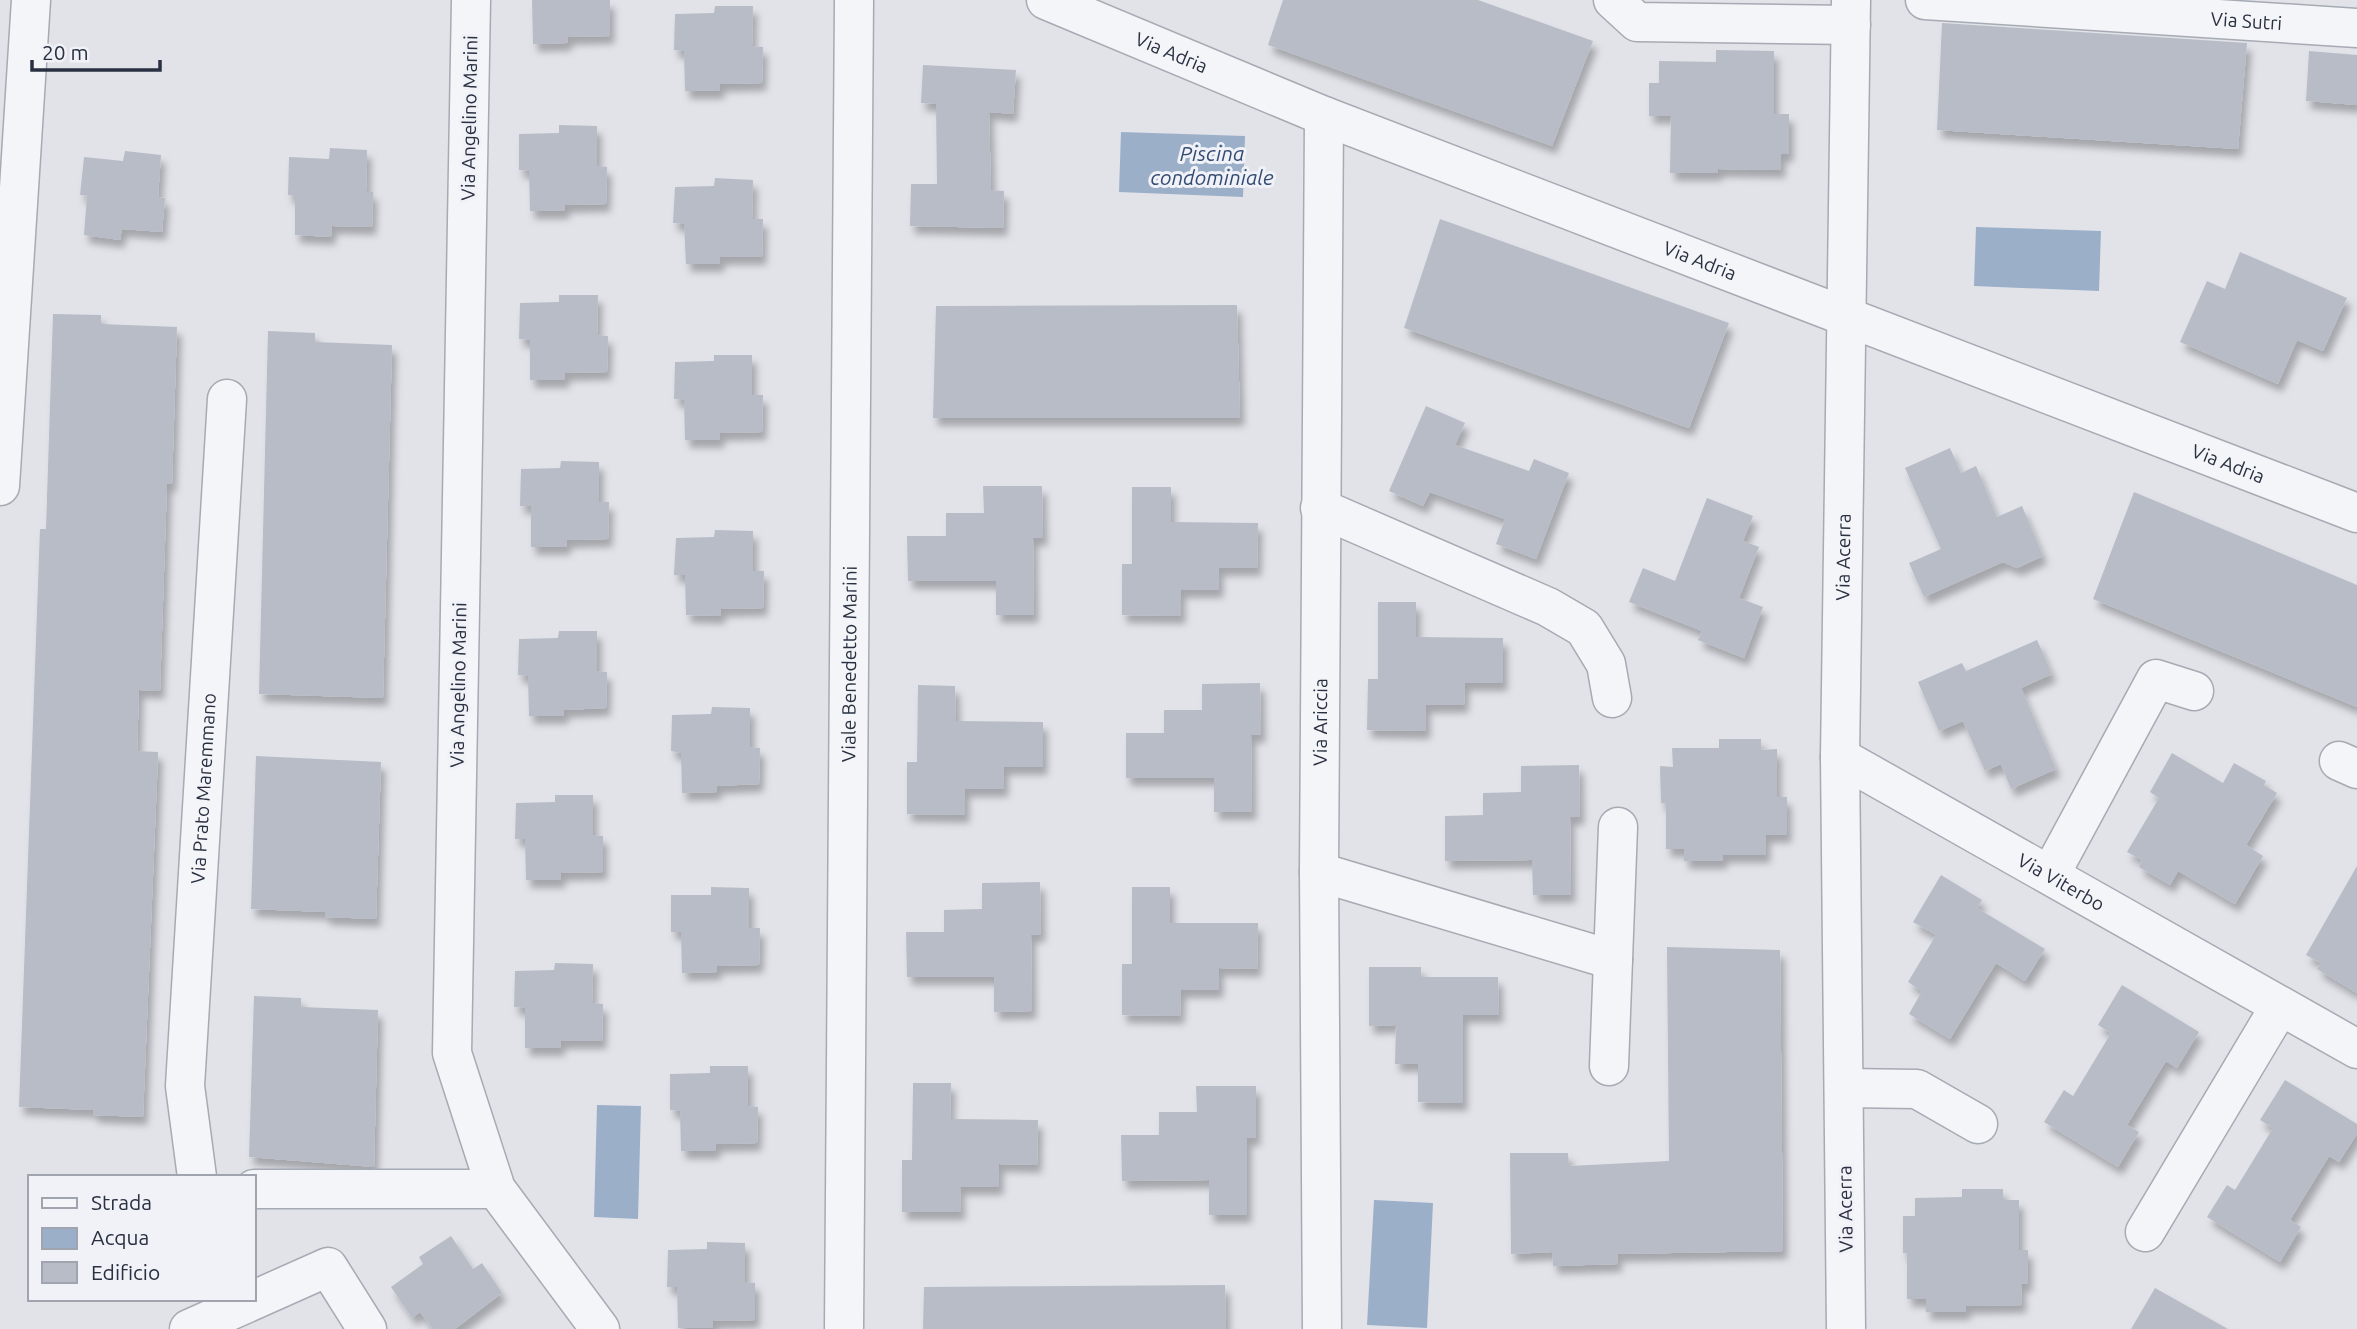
<svg xmlns="http://www.w3.org/2000/svg" width="2357" height="1329" font-family="Ubuntu,sans-serif">
<defs>
<filter id="shadow"><feDropShadow dx="4.5" dy="8" stdDeviation="3.5" flood-color="#0004"/></filter>
</defs>
<rect width="100%" height="100%" fill="#e1e3e9"/>
<path fill="#9cafc9" d="M 1121,132 L 1245,136 L 1243,197 L 1119,192 Z
M 1976,227 L 2101,231 L 2099,291 L 1974,286 Z
M 597,1105 L 641,1106 L 638,1219 L 594,1217 Z
M 1374,1200 L 1433,1203 L 1427,1328 L 1367,1325 Z"/>
<path fill="#b8bcc6" filter="url(#shadow)" d="M 532,0 L 610,0 L 610,36 L 568,37 L 567,43 L 533,44 Z
M 1283,0 L 1478,0 L 1593,41 L 1552,146 L 1268,45 Z
M 715,6 L 753,6 L 752,46 L 763,47 L 762,83 L 720,84 L 720,91 L 685,91 L 684,51 L 674,50 L 675,14 L 714,13 Z
M 1942,23 L 2247,43 L 2238,149 L 1937,130 Z
M 1716,50 L 1774,51 L 1774,114 L 1789,114 L 1789,154 L 1781,154 L 1781,170 L 1718,169 L 1718,173 L 1670,173 L 1671,116 L 1649,116 L 1649,83 L 1659,83 L 1659,61 L 1716,62 Z
M 2309,51 L 2357,55 L 2357,105 L 2306,101 Z
M 923,65 L 1016,70 L 1013,114 L 989,112 L 991,190 L 1004,191 L 1003,228 L 910,226 L 911,184 L 937,184 L 936,104 L 921,103 Z
M 559,125 L 597,126 L 597,166 L 607,167 L 606,204 L 565,205 L 565,211 L 530,211 L 529,171 L 519,170 L 519,134 L 559,133 Z
M 330,148 L 367,150 L 366,192 L 373,192 L 372,227 L 332,226 L 331,237 L 295,235 L 295,196 L 288,195 L 289,157 L 329,159 Z
M 125,151 L 161,155 L 158,197 L 165,198 L 162,232 L 122,229 L 120,240 L 84,235 L 87,195 L 80,195 L 84,157 L 123,161 Z
M 715,178 L 753,180 L 752,219 L 763,219 L 762,257 L 720,257 L 720,264 L 686,264 L 684,224 L 673,223 L 675,187 L 714,186 Z
M 1440,219 L 1729,323 L 1689,428 L 1404,328 Z
M 2240,252 L 2347,298 L 2323,351 L 2297,340 L 2278,384 L 2180,342 L 2207,281 L 2225,289 Z
M 559,295 L 598,295 L 597,335 L 608,336 L 607,372 L 565,373 L 565,380 L 530,380 L 530,340 L 519,339 L 520,303 L 559,302 Z
M 1237,305 L 1240,418 L 933,418 L 936,306 Z
M 53,314 L 101,315 L 101,324 L 177,327 L 172,484 L 167,484 L 160,691 L 139,690 L 137,751 L 158,752 L 158,756 L 143,1117 L 93,1115 L 93,1110 L 19,1107 L 40,529 L 46,529 Z
M 268,331 L 315,333 L 315,342 L 392,345 L 383,698 L 259,694 Z
M 714,355 L 752,355 L 752,395 L 763,395 L 762,432 L 720,433 L 720,440 L 685,440 L 684,400 L 674,399 L 675,362 L 714,361 Z
M 1426,406 L 1465,423 L 1455,445 L 1529,471 L 1534,459 L 1569,473 L 1536,559 L 1496,544 L 1505,519 L 1430,492 L 1423,506 L 1389,491 Z
M 1950,448 L 1961,473 L 1976,466 L 1997,517 L 2022,506 L 2043,556 L 2017,568 L 2003,562 L 1924,597 L 1909,563 L 1941,549 L 1905,468 Z
M 561,461 L 599,462 L 599,502 L 609,502 L 608,539 L 567,540 L 566,547 L 531,547 L 531,506 L 520,506 L 521,469 L 560,468 Z
M 983,486 L 1042,486 L 1043,538 L 1033,538 L 1034,615 L 996,615 L 996,581 L 908,581 L 907,536 L 946,536 L 946,513 L 984,513 Z
M 1132,487 L 1171,487 L 1171,522 L 1258,523 L 1257,568 L 1219,568 L 1219,590 L 1181,590 L 1181,616 L 1122,615 L 1122,564 L 1132,564 Z
M 2134,492 L 2357,585 L 2357,707 L 2093,599 Z
M 1707,498 L 1753,516 L 1743,541 L 1759,547 L 1739,598 L 1763,607 L 1744,658 L 1698,640 L 1702,631 L 1629,602 L 1643,568 L 1675,581 Z
M 715,530 L 753,531 L 753,571 L 764,571 L 763,608 L 721,609 L 721,616 L 686,615 L 685,575 L 674,575 L 676,538 L 714,537 Z
M 1378,602 L 1416,602 L 1416,637 L 1503,638 L 1503,683 L 1465,683 L 1464,705 L 1426,705 L 1426,731 L 1367,730 L 1368,679 L 1378,679 Z
M 559,631 L 597,631 L 597,671 L 607,672 L 606,708 L 564,710 L 564,716 L 529,716 L 528,676 L 518,675 L 519,639 L 558,638 Z
M 2037,640 L 2052,674 L 2021,688 L 2056,769 L 2011,789 L 2001,764 L 1985,771 L 1963,721 L 1939,731 L 1918,682 L 1962,663 L 1966,671 Z
M 1260,683 L 1261,735 L 1251,735 L 1252,812 L 1214,812 L 1214,778 L 1126,778 L 1126,733 L 1164,733 L 1164,710 L 1202,710 L 1202,684 Z
M 918,685 L 955,686 L 956,721 L 1043,722 L 1043,767 L 1004,767 L 1004,789 L 965,789 L 965,815 L 907,814 L 907,762 L 917,762 Z
M 712,707 L 750,708 L 750,747 L 760,748 L 759,784 L 717,786 L 717,792 L 682,793 L 681,753 L 671,751 L 672,715 L 711,714 Z
M 1719,739 L 1761,739 L 1761,750 L 1777,749 L 1777,797 L 1787,797 L 1787,835 L 1766,835 L 1766,855 L 1723,855 L 1723,861 L 1684,861 L 1684,849 L 1666,849 L 1666,803 L 1661,803 L 1660,766 L 1673,767 L 1672,748 L 1719,748 Z
M 2172,753 L 2223,783 L 2234,763 L 2266,781 L 2264,785 L 2277,793 L 2246,845 L 2263,856 L 2235,904 L 2178,871 L 2170,885 L 2139,867 L 2142,860 L 2127,852 L 2159,798 L 2150,792 Z
M 256,756 L 381,762 L 376,919 L 325,917 L 325,912 L 251,909 Z
M 1579,765 L 1580,817 L 1570,817 L 1571,895 L 1533,895 L 1532,860 L 1445,861 L 1445,816 L 1483,815 L 1483,793 L 1521,792 L 1521,766 Z
M 555,795 L 593,795 L 593,835 L 603,836 L 603,872 L 561,873 L 561,880 L 526,880 L 525,839 L 515,839 L 516,803 L 555,802 Z
M 2357,866 L 2357,993 L 2317,969 L 2321,963 L 2306,955 Z
M 1941,875 L 1982,900 L 1977,908 L 2045,949 L 2025,981 L 1996,963 L 1950,1039 L 1909,1014 L 1922,991 L 1908,982 L 1936,935 L 1913,922 Z
M 1040,882 L 1041,934 L 1031,935 L 1032,1011 L 994,1012 L 994,977 L 907,977 L 906,932 L 944,932 L 944,910 L 982,909 L 982,883 Z
M 711,887 L 749,888 L 749,928 L 760,928 L 759,965 L 717,966 L 717,972 L 682,973 L 681,932 L 671,932 L 671,895 L 711,895 Z
M 1132,887 L 1170,887 L 1170,923 L 1258,923 L 1257,969 L 1219,968 L 1219,990 L 1181,990 L 1180,1016 L 1122,1015 L 1122,964 L 1132,964 Z
M 1667,947 L 1780,950 L 1783,1251 L 1617,1254 L 1618,1264 L 1553,1266 L 1552,1252 L 1511,1254 L 1510,1153 L 1568,1153 L 1569,1166 L 1669,1161 Z
M 555,963 L 593,964 L 592,1003 L 603,1004 L 602,1041 L 560,1041 L 561,1048 L 525,1048 L 525,1008 L 514,1007 L 515,971 L 554,970 Z
M 1369,967 L 1421,967 L 1421,977 L 1498,977 L 1499,1015 L 1463,1015 L 1463,1103 L 1418,1102 L 1418,1064 L 1395,1064 L 1396,1025 L 1369,1026 Z
M 2122,985 L 2199,1032 L 2177,1068 L 2166,1061 L 2127,1125 L 2139,1132 L 2118,1167 L 2044,1122 L 2064,1090 L 2073,1096 L 2111,1033 L 2098,1025 Z
M 254,996 L 301,998 L 301,1007 L 378,1010 L 374,1167 L 249,1157 Z
M 710,1066 L 748,1066 L 748,1106 L 758,1107 L 757,1143 L 716,1144 L 716,1151 L 681,1151 L 680,1111 L 670,1110 L 670,1074 L 710,1073 Z
M 2285,1080 L 2357,1124 L 2357,1134 L 2339,1162 L 2329,1156 L 2290,1220 L 2301,1227 L 2280,1262 L 2207,1217 L 2227,1185 L 2235,1190 L 2273,1128 L 2260,1120 Z
M 913,1083 L 951,1083 L 950,1119 L 1038,1120 L 1037,1165 L 999,1164 L 999,1187 L 960,1187 L 961,1212 L 902,1212 L 902,1160 L 912,1160 Z
M 1196,1086 L 1256,1086 L 1256,1138 L 1247,1138 L 1247,1215 L 1209,1215 L 1209,1180 L 1122,1181 L 1121,1135 L 1159,1135 L 1159,1112 L 1197,1112 Z
M 1962,1189 L 2003,1189 L 2003,1200 L 2019,1200 L 2019,1250 L 2028,1250 L 2028,1284 L 2021,1284 L 2022,1305 L 1966,1306 L 1966,1312 L 1926,1312 L 1926,1299 L 1907,1299 L 1907,1253 L 1903,1253 L 1903,1216 L 1915,1216 L 1915,1198 L 1962,1197 Z
M 451,1236 L 473,1269 L 482,1263 L 502,1293 L 455,1329 L 433,1329 L 420,1312 L 412,1318 L 391,1287 L 423,1264 L 419,1257 Z
M 707,1242 L 745,1243 L 745,1282 L 755,1283 L 755,1320 L 713,1321 L 713,1328 L 678,1328 L 677,1287 L 667,1287 L 668,1250 L 707,1249 Z
M 1225,1285 L 1226,1329 L 923,1329 L 924,1287 Z
M 2155,1288 L 2228,1329 L 2131,1329 Z"/>
<g fill="none" stroke-linecap="round" stroke-linejoin="round">
<defs>
<g id="minor">
<path d="M 471,0 L 452,1053 L 496,1189 L 600,1329"/>
<path id="s1" d="M 1046,0 L 1324,116 L 2357,513"/>
<path d="M 1613,0 L 1637,22 L 1851,25"/>
<path id="s2" d="M 1925,0 L 2357,28"/>
<path d="M 0,486 L 31,0"/>
<path d="M 1320,508 L 1548,607 L 1584,628 L 1606,664 L 1612,698"/>
<path id="s3" d="M 1840,757 L 2357,1049"/>
<path d="M 2339,761 L 2357,769"/>
<path d="M 1319,872 L 1613,960"/>
<path d="M 2050,875 L 2156,679 L 2194,691"/>
<path d="M 1609,1066 L 1618,827"/>
<path d="M 1844,1088 L 1917,1089 L 1978,1124"/>
<path id="s4" d="M 197,1177 L 185,1086 L 227,399"/>
<path d="M 254,1189 L 496,1189"/>
<path d="M 2145,1232 L 2280,1006"/>
<path d="M 189,1329 L 328,1267 L 367,1329"/>
<path id="s5" d="M 844,1329 L 854,0"/>
<path id="s6" d="M 1322,1329 L 1319,872 L 1324,116"/>
<path id="s7" d="M 1846,1329 L 1840,757 L 1851,0"/>
</g>
</defs>
<use href="#minor" stroke="#a6aab3" stroke-width="41"/>
<use href="#minor" stroke="#f3f5f8" stroke-width="38"/>
</g>
<g text-anchor="middle" dominant-baseline="central" stroke-width="6" stroke-linejoin="round" paint-order="stroke">
<g font-size="19" fill="#293041" stroke="#f0f2f7">
<text stroke="none"><textPath href="#s2" startOffset="322">Via Sutri</textPath></text>
<text stroke="none"><textPath href="#s1" startOffset="136">Via Adria</textPath></text>
<text transform="translate(469 118) rotate(-89)">Via Angelino Marini</text>
<text stroke="none"><textPath href="#s1" startOffset="704">Via Adria</textPath></text>
<text stroke="none"><textPath href="#s1" startOffset="1270">Via Adria</textPath></text>
<text stroke="none"><textPath href="#s7" startOffset="772">Via Acerra</textPath></text>
<text stroke="none"><textPath href="#s5" startOffset="665">Viale Benedetto Marini</textPath></text>
<text transform="translate(458 685) rotate(-89)">Via Angelino Marini</text>
<text stroke="none"><textPath href="#s6" startOffset="607">Via Ariccia</textPath></text>
<text stroke="none"><textPath href="#s4" startOffset="390">Via Prato Maremmano</textPath></text>
<text stroke="none"><textPath href="#s3" startOffset="254">Via Viterbo</textPath></text>
<text transform="translate(1845 1209) rotate(-91)">Via Acerra</text>
</g>
<g font-size="21" font-style="italic" fill="#344c74" stroke="#f0f2f7">
<text x="1212" y="153">Piscina<tspan x="1212" dy="24">condominiale</tspan></text>
</g>
</g>
<rect x="28" y="1175" width="228" height="126" fill="#f0f2f7" stroke="#a0a4ae" stroke-width="2"/>
<rect x="42" y="1198" width="35" height="10" fill="#f3f5f8" stroke="#a0a4ae" stroke-width="2"/>
<text x="91" y="1210" font-size="21" fill="#293041">Strada</text>
<rect x="42" y="1228" width="35" height="21" fill="#9cafc9" stroke="#a0a4ae" stroke-width="2"/>
<text x="91" y="1245" font-size="21" fill="#293041">Acqua</text>
<rect x="42" y="1262" width="35" height="21" fill="#b8bcc6" stroke="#a0a4ae" stroke-width="2"/>
<text x="91" y="1280" font-size="21" fill="#293041">Edificio</text>
<path d="M32 60v10h128v-10" fill="none" stroke="#293041" stroke-width="3.5"/>
<text x="42" y="60" font-size="21" fill="#293041" stroke="#f0f2f7" stroke-width="5" paint-order="stroke">20 m</text>
</svg>
